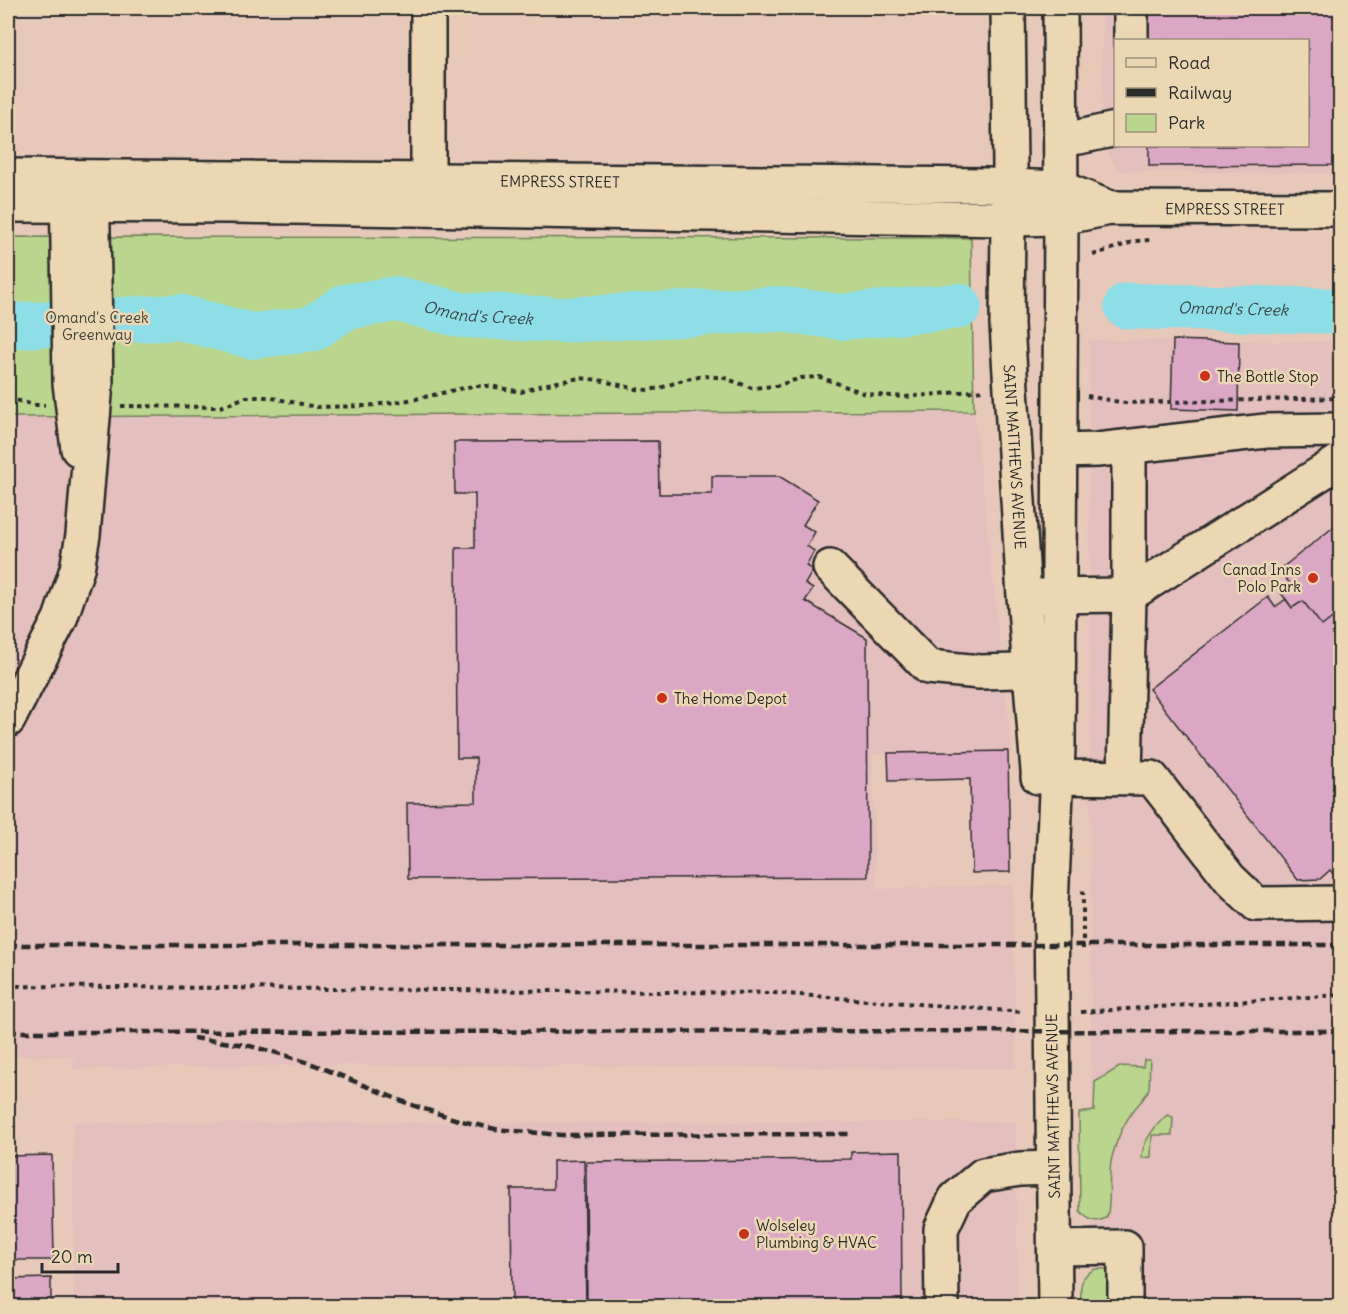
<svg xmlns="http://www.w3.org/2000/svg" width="1348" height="1314" font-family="Delius,sans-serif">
<rect width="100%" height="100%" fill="#e7c9ba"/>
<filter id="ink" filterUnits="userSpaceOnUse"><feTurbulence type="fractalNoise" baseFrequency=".0167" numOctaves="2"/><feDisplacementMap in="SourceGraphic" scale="12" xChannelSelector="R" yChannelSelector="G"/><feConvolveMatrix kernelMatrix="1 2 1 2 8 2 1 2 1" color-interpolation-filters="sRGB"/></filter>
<g filter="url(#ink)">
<path fill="#e3bfbd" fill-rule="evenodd" d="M 1102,8 L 1340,8 L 1340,173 L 1117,171 L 1103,143 ZM 1116,40 L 1308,40 L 1308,146 L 1116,146 Z
M 1089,340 L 1340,342 L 1340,1306 L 1092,1306 Z
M 780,409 L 974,411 L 1012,751 L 872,754 L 876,889 L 1013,885 L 1016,1068 L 315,1065 L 73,1069 L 73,1056 L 8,1056 L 8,416 Z
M 1016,1122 L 1017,1306 L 74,1306 L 73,1123 Z"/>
<path fill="#bad58d" stroke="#72805c" stroke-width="1.5" d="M 8,237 L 971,238 L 974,411 L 8,417 Z
M 1144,1060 L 1150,1060 C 1149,1069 1150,1079 1149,1088 C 1146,1098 1139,1103 1133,1111 C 1124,1123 1116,1142 1112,1157 C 1107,1177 1112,1198 1107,1217 C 1096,1224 1089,1221 1080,1211 L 1079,1113 L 1094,1111 L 1095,1082 L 1121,1066 L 1143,1067 Z
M 1167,1115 L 1173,1117 L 1172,1135 L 1152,1135 L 1151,1157 L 1142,1158 C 1142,1141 1155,1126 1167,1115 Z
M 1096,1269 L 1108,1269 L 1115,1271 L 1119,1306 L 1081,1306 C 1081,1291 1077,1275 1096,1269 Z"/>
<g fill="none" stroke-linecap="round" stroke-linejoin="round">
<g stroke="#8edee7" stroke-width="46">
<path id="s1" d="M 1127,306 L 1340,311"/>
<path id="s2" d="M 8,326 L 179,317 L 252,336 L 312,329 L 345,307 L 397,299 L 462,315 L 560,320 L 778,309 L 842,317 L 959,306"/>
</g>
</g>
<path fill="#daa8c5" stroke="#2b2b2b" stroke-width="1.5" d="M 1149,8 L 1340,8 L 1340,165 L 1149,166 L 1149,146 L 1308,146 L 1308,40 L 1149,40 Z
M 1173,340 L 1239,342 L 1238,411 L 1171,409 Z
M 658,441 L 659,494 L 712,494 L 712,476 L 779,476 L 818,500 L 803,525 L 815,532 L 807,546 L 814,551 L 806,566 L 813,570 L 805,584 L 813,589 L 805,601 L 867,638 L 868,877 L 408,879 L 407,803 L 476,802 L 476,758 L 457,758 L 456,548 L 475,548 L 475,494 L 455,494 L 454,442 Z
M 1340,522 L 1340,612 L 1322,626 L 1303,601 L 1292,608 L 1281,593 L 1292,586 L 1279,570 Z
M 1268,597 L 1275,607 L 1286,599 L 1292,608 L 1303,601 L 1322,626 L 1340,612 L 1340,877 L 1338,879 L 1330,870 L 1320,879 L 1298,880 L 1149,689 Z
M 1008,751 L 1010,872 L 972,873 L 970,779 L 889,781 L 888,753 Z
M 901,1151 L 902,1306 L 587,1306 L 586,1162 L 851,1159 L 851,1152 Z
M 52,1155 L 54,1260 L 8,1260 L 8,1156 Z
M 584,1160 L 586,1306 L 512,1306 L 511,1189 L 553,1189 L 553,1161 Z
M 51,1278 L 51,1306 L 8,1306 L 8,1279 Z"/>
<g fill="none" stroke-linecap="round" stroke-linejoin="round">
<defs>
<g id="minor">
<path d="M 428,8 L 428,207"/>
<path d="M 1131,8 L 1131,40"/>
<path d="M 1061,137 L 1079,137 L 1116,129"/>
<path d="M 67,177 L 70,383 L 78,449"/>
<path id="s3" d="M 1008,219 L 1007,325 L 1024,596 L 1038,771"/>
<path d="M 1061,451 L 1097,450 L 1266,431 L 1340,430"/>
<path d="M 830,567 L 928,667 L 980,672 L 1050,670"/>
<path d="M 1129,595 L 1340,461"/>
<path d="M 1129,595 L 1129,447"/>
<path d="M 1038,596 L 1129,595 L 1125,777"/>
<path d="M 8,720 L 60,619 L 77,569 L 83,535 L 96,383 L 92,178"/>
<path d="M 1038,777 L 1152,778 L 1230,879 L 1256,904 L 1340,903"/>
<path d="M 1055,1248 L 1125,1247 L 1125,1306"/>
<path d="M 942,1306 L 941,1229 L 955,1199 L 983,1175 L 1020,1169 L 1054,1168"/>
<path d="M 1055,1306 L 1051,905 L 1058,748 L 1061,218"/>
</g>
<g id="major">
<path d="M 1008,8 L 1010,167 L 1008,208"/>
<path d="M 1060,8 L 1061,211"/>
<path id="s4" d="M 8,176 L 987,185 L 1061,188 L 1110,208"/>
<path id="s5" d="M 8,205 L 229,206 L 1008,219 L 1061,218 L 1110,208 L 1340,209"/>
</g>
</defs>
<use href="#minor" stroke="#2b2b2b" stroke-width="38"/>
<use href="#major" stroke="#2b2b2b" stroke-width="38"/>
<path stroke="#2b2b2b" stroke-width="4" stroke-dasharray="4.5 4.5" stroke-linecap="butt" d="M 1093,255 L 1136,241 L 1150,240
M 1087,396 L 1125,403 L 1340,398
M 8,398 L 34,405 L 45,405
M 121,406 L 220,407 L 246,397 L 268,397 L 316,407 L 367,406 L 416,399 L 472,386 L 490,386 L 521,392 L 542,385 L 580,378 L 599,380 L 636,389 L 648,390 L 660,388 L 686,379 L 705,376 L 725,378 L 752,388 L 776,386 L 801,378 L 820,377 L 866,394 L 905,397 L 984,390
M 1083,949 L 1083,890
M 8,986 L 774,993 L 1023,1012
M 1081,1012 L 1340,995"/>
<use href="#minor" stroke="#ecd7b5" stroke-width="33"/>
<use href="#major" stroke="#ecd7b5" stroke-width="33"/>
<path stroke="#2b2b2b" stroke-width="4.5" stroke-dasharray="9 4.5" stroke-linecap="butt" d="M 8,945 L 1340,945
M 8,1032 L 1340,1031
M 193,1038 L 246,1045 L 281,1054 L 315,1065 L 409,1104 L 458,1120 L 495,1129 L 561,1135 L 851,1134"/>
</g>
</g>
<g fill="#c8321e" stroke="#ecd7b5" stroke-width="2">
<circle cx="1205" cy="376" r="6"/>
<circle cx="1313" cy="578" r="6"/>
<circle cx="662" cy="698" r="6"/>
<circle cx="744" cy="1234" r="6"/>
</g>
<g text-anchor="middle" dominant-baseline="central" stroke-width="5" stroke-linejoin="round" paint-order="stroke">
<g font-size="15" fill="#2b2b2b" stroke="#ecd7b5">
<text stroke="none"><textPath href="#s4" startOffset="552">EMPRESS STREET</textPath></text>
<text stroke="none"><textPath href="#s5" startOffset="1218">EMPRESS STREET</textPath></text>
<text stroke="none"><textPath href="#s3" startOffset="238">SAINT MATTHEWS AVENUE</textPath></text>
<text transform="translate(1053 1106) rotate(-91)">SAINT MATTHEWS AVENUE</text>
</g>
<g font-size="15" fill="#40443a" stroke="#ecd7b5">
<text x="97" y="317">Omand's Creek<tspan x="97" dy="17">Greenway</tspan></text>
</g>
<g font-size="15" fill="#2b2b2b" stroke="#ecd7b5" text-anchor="start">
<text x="1217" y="376">The Bottle Stop</text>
<text x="1301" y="569" text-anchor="end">Canad Inns<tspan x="1301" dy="17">Polo Park</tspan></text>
<text x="674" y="698">The Home Depot</text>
<text x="756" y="1225">Wolseley<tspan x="756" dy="17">Plumbing &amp; HVAC</tspan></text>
</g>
<g font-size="16" font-style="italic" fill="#3a4647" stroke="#ecd7b5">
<text stroke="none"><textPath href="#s1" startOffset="106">Omand's Creek</textPath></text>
<text stroke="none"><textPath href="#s2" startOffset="482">Omand's Creek</textPath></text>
</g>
</g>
<rect width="1348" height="1314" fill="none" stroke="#ecd7b5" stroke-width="30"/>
<rect x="15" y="15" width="1318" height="1284" fill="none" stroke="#2b2b2b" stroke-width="2" filter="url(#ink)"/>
<rect x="1114" y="39" width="195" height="108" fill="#ecd7b5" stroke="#9f927e" stroke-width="1.5"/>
<rect x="1126" y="58" width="30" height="9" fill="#ecd7b5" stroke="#9f927e" stroke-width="1.5"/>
<text x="1168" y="69" font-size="18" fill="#2b2b2b">Road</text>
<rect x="1126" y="88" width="30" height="9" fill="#2b2b2b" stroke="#9f927e" stroke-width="1.5"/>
<text x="1168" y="99" font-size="18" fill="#2b2b2b">Railway</text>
<rect x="1126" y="114" width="30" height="18" fill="#bad58d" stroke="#9f927e" stroke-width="1.5"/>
<text x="1168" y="129" font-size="18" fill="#2b2b2b">Park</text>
<path d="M42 1263v9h76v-9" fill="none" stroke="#2b2b2b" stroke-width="3"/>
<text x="51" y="1263" font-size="18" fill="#2b2b2b" stroke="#ecd7b5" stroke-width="4.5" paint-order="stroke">20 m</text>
</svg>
